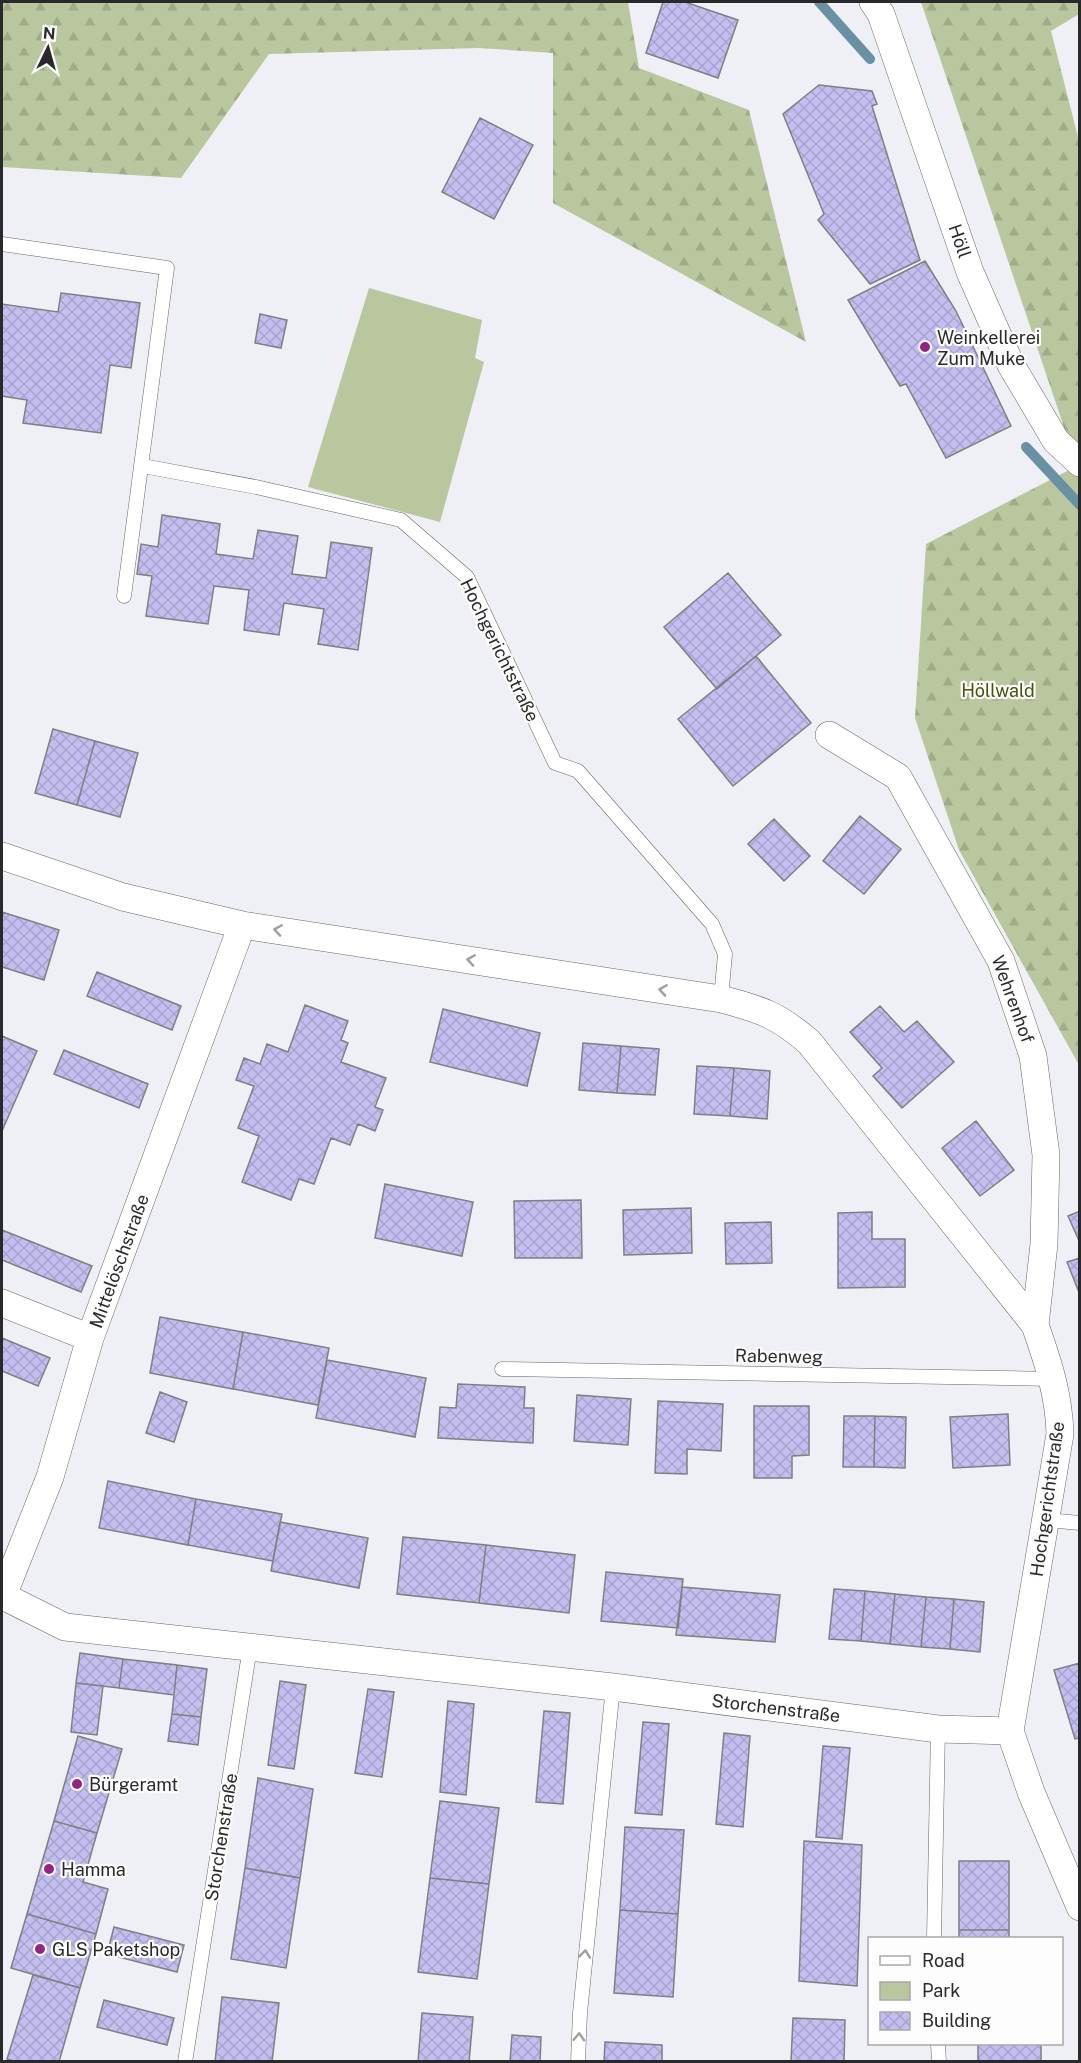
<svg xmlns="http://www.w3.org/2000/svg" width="1081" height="2063" font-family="'Public Sans',sans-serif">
<defs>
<pattern id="forest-firs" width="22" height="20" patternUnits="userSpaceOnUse" patternTransform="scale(1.5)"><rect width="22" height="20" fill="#bac79e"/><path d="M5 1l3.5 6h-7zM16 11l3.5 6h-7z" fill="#a0ab88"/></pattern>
<pattern id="building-cross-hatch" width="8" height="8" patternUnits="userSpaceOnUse" patternTransform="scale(1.5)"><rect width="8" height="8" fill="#c2beef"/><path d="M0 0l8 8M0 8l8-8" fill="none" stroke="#a7a3cd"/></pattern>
</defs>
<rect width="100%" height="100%" fill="#efeff6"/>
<path fill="#bac79e" d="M 369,288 L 482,320 L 475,358 L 484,362 L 440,522 L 308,487 Z"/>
<path fill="url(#forest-firs)" d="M 2,2 L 628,2 L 639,68 L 749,110 L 806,342 L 553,203 L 553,53 L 479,48 L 269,54 L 181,178 L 2,167 Z
M 921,2 L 1079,2 L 1079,14 L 1051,31 L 1080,145 L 1079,1065 L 959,850 L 915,718 L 926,544 L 1077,466 Z"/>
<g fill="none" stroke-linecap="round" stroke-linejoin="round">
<path stroke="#6a90a3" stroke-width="10" d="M 819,2 L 870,59
M 1026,447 L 1080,505"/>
</g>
<path fill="url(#building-cross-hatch)" stroke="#7f7f84" stroke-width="1.5" d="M 663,2 L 685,2 L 738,20 L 718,78 L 646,53 Z
M 819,85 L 872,91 L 877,104 L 872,106 L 920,260 L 870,284 L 818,220 L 824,214 L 783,114 Z
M 480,118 L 533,145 L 494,219 L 442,192 Z
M 925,261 L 956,311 L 1011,426 L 946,458 L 906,384 L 900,386 L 848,300 Z
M 61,293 L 140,303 L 131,368 L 110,365 L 101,433 L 23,423 L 27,400 L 2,396 L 2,304 L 58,312 Z
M 260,314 L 287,320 L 281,348 L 255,343 Z
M 162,515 L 220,524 L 216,554 L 253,559 L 258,530 L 298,536 L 292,574 L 326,578 L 331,542 L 372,548 L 358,650 L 318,644 L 324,609 L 284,603 L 279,635 L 244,630 L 249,590 L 214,586 L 208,624 L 146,616 L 152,576 L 137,574 L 141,544 L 158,547 Z
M 728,573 L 781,635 L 717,689 L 664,627 Z
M 756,656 L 811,723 L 733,786 L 678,719 Z
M 53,729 L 95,741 L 77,805 L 35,793 Z
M 95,741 L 138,753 L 120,817 L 77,805 Z
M 860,816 L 901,849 L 864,894 L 823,861 Z
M 774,819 L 810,856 L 784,881 L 748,844 Z
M 2,912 L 59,930 L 44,980 L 2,967 Z
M 97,972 L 181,1006 L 172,1030 L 87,996 Z
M 305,1005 L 348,1021 L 341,1040 L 348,1043 L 341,1062 L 386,1078 L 375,1107 L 383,1110 L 375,1131 L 358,1124 L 350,1145 L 331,1138 L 314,1184 L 299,1179 L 291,1200 L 242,1182 L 259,1136 L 238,1128 L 254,1086 L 236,1080 L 244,1058 L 260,1064 L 267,1044 L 288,1052 Z
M 880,1006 L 904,1032 L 917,1021 L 954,1062 L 902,1108 L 873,1076 L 882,1068 L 850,1032 Z
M 443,1009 L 540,1033 L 527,1086 L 430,1062 Z
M 2,1036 L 37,1051 L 2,1131 Z
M 583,1043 L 621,1046 L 617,1093 L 579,1090 Z
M 621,1046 L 659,1049 L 655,1095 L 617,1093 Z
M 64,1050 L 148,1084 L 139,1108 L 54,1074 Z
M 697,1066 L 734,1068 L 730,1116 L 694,1114 Z
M 734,1068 L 770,1071 L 767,1119 L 730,1116 Z
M 976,1121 L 1014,1170 L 980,1196 L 942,1148 Z
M 385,1184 L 473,1202 L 462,1256 L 375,1238 Z
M 581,1200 L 582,1258 L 515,1258 L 514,1201 Z
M 691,1208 L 692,1253 L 624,1255 L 623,1210 Z
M 1080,1211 L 1080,1243 L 1068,1216 Z
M 872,1212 L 872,1239 L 905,1239 L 905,1287 L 838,1288 L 838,1213 Z
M 771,1222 L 772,1263 L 726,1264 L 725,1223 Z
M 2,1230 L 92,1266 L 81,1292 L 2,1260 Z
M 1080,1258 L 1080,1295 L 1067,1262 Z
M 160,1317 L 243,1332 L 233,1389 L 150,1373 Z
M 243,1332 L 329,1348 L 318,1405 L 233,1389 Z
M 2,1338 L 50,1358 L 38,1386 L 2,1371 Z
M 327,1360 L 426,1378 L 415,1437 L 316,1418 Z
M 458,1384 L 525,1387 L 524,1408 L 534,1408 L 533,1443 L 438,1438 L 440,1407 L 456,1408 Z
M 160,1392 L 187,1402 L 174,1442 L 146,1433 Z
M 577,1395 L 631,1399 L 628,1445 L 574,1441 Z
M 658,1401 L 723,1404 L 721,1451 L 687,1449 L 687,1474 L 655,1473 Z
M 754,1406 L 809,1406 L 809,1455 L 792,1456 L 792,1478 L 754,1478 Z
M 1008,1414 L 1010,1465 L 953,1468 L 950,1417 Z
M 844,1416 L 875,1416 L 874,1467 L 843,1467 Z
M 875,1416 L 906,1417 L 905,1468 L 874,1467 Z
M 108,1481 L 196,1499 L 188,1545 L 99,1528 Z
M 196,1499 L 282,1514 L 273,1561 L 188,1545 Z
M 280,1522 L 368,1538 L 359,1588 L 271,1571 Z
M 403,1537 L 486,1545 L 479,1603 L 397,1594 Z
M 486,1545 L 575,1555 L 569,1613 L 479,1603 Z
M 606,1572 L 683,1579 L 678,1628 L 601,1621 Z
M 682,1587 L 780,1595 L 775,1642 L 676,1635 Z
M 834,1589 L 865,1591 L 861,1641 L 829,1639 Z
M 865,1591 L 895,1594 L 890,1644 L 861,1641 Z
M 895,1594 L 926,1597 L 921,1647 L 890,1644 Z
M 926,1597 L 954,1599 L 950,1649 L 921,1647 Z
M 954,1599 L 984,1602 L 980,1652 L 950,1649 Z
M 80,1653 L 123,1659 L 119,1688 L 76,1683 Z
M 123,1659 L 177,1665 L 174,1695 L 119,1688 Z
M 1080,1663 L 1080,1738 L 1075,1739 L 1054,1670 Z
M 177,1665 L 207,1669 L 201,1717 L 172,1714 Z
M 280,1681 L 306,1685 L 294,1769 L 268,1765 Z
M 76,1683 L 103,1686 L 97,1735 L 71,1732 Z
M 368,1689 L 394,1692 L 382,1777 L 355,1773 Z
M 448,1701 L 474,1704 L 466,1795 L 440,1792 Z
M 544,1711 L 570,1713 L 563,1804 L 536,1802 Z
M 172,1714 L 201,1717 L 198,1745 L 168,1741 Z
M 643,1722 L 669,1724 L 662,1815 L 635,1813 Z
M 724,1733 L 750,1736 L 743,1827 L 716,1824 Z
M 78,1736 L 122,1749 L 97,1833 L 54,1821 Z
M 823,1746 L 850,1748 L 842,1839 L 816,1837 Z
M 258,1778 L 313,1789 L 300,1878 L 245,1868 Z
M 440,1801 L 499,1808 L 489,1884 L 430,1878 Z
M 54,1821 L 97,1833 L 83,1882 L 108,1889 L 96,1934 L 27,1914 Z
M 625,1827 L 684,1830 L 678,1914 L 620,1910 Z
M 804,1841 L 862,1845 L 857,1986 L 799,1981 Z
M 959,1861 L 1009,1861 L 1009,1930 L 959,1930 Z
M 245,1868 L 300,1878 L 286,1968 L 231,1959 Z
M 430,1878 L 489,1884 L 477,1979 L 418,1972 Z
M 620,1910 L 678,1914 L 673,1997 L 614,1993 Z
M 27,1914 L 96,1934 L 80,1988 L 11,1968 Z
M 114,1927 L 184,1945 L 177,1972 L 107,1954 Z
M 959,1930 L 1009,1930 L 1009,1938 L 959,1938 Z
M 33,1975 L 80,1988 L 59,2062 L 17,2062 L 7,2059 Z
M 222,1997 L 279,2003 L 272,2062 L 215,2062 Z
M 104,2000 L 174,2018 L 167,2045 L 97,2027 Z
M 422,2013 L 473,2017 L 469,2062 L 418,2062 Z
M 793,2018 L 845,2020 L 844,2062 L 791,2062 Z
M 512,2035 L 541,2037 L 540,2062 L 510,2062 Z
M 605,2042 L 662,2045 L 662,2062 L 604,2062 Z
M 978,2044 L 1041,2044 L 1041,2062 L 978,2062 Z"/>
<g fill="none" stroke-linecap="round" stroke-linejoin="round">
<defs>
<path id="lane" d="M 2,244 L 167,268 L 124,596
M 143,466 L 256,487 L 401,520 L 467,577 L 555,763 L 578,771 L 712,924 L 725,954 L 721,999
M 502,1369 L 1054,1379
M 1047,1520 L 1080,1523
M 934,1938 L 938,1729
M 938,2044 L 939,2062
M 185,2062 L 250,1647
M 578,2062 L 580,2013 L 613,1687"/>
<path id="street" d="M 873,2 L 881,14 L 970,272 L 1011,365 L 1056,441 L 1080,463
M 829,735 L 898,777 L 1001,961 L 1033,1056 L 1046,1155 L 1044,1244 L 1035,1325
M 2,856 L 123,897 L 242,925 L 721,999 C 760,1009 778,1015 809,1042 L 1035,1325 C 1048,1362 1059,1395 1060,1434 L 1010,1731 L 1031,1792 L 1080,1907
M 2,1303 L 90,1338
M 3,1596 L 65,1627 L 613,1687 L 938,1729 L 1010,1731
M 2,1598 L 50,1477 L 90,1338 L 242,925"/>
</defs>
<use href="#lane" stroke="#66656b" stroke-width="15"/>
<use href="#street" stroke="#66656b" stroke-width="28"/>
<use href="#lane" stroke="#fff" stroke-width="14"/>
<use href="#street" stroke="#fff" stroke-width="27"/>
</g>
<defs><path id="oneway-chevron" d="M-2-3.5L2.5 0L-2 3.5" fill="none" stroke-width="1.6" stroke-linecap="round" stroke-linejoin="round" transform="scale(1.5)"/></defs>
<g stroke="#9f9fa0">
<use href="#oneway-chevron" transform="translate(278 930) rotate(-171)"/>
<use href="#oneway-chevron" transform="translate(471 960) rotate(-171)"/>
<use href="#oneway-chevron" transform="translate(663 990) rotate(-171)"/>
<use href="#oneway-chevron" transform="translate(585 1954) rotate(-84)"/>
<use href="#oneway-chevron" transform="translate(579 2037) rotate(-88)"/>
</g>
<g fill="#942484" stroke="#fdfdfe" stroke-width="2">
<circle cx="925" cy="347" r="6"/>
<circle cx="77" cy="1784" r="6"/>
<circle cx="49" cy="1869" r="6"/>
<circle cx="40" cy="1949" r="6"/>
</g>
<g text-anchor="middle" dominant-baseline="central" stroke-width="4.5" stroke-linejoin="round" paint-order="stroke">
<g font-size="18" fill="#29292b" stroke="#fdfdfe">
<text transform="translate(960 241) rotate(71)">Höll</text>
<text transform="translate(500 650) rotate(64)">Hochgerichtstraße</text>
<text transform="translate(1013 999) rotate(70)">Wehrenhof</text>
<text transform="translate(119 1261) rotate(-70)">Mittelöschstraße</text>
<text transform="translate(779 1356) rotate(1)">Rabenweg</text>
<text transform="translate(1047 1499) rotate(-82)">Hochgerichtstraße</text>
<text transform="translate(776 1708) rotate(7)">Storchenstraße</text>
<text transform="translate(221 1837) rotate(-81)">Storchenstraße</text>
</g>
<g font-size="18" fill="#29292b" stroke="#fdfdfe" text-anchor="start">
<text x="937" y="337">Weinkellerei<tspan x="937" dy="21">Zum Muke</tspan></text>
<text x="89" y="1784">Bürgeramt</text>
<text x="61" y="1869">Hamma</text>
<text x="52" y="1949">GLS Paketshop</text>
</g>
<g font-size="18" fill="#455507" stroke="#fdfdfe">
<text x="998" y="690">Höllwald</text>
</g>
</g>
<rect width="1081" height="2063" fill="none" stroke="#29292b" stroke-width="6"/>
<rect x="868" y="1937" width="195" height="108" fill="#fdfdfe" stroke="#a8a8aa" stroke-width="1.5"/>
<rect x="880" y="1956" width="30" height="9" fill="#ffffff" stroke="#a8a8aa" stroke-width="1.5"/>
<text x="922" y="1967" font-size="18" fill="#29292b">Road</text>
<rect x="880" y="1982" width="30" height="18" fill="#bac79e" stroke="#a8a8aa" stroke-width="1.5"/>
<text x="922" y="1997" font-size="18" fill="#29292b">Park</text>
<rect x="880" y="2012" width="30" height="18" fill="url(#building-cross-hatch)" stroke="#a8a8aa" stroke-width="1.5"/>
<text x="922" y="2027" font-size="18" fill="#29292b">Building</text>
<g transform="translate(48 48) rotate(5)" stroke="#fdfdfe" stroke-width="4.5" paint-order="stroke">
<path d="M0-4.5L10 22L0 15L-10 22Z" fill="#29292b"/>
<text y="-9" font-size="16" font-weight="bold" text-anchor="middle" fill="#29292b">N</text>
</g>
</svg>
